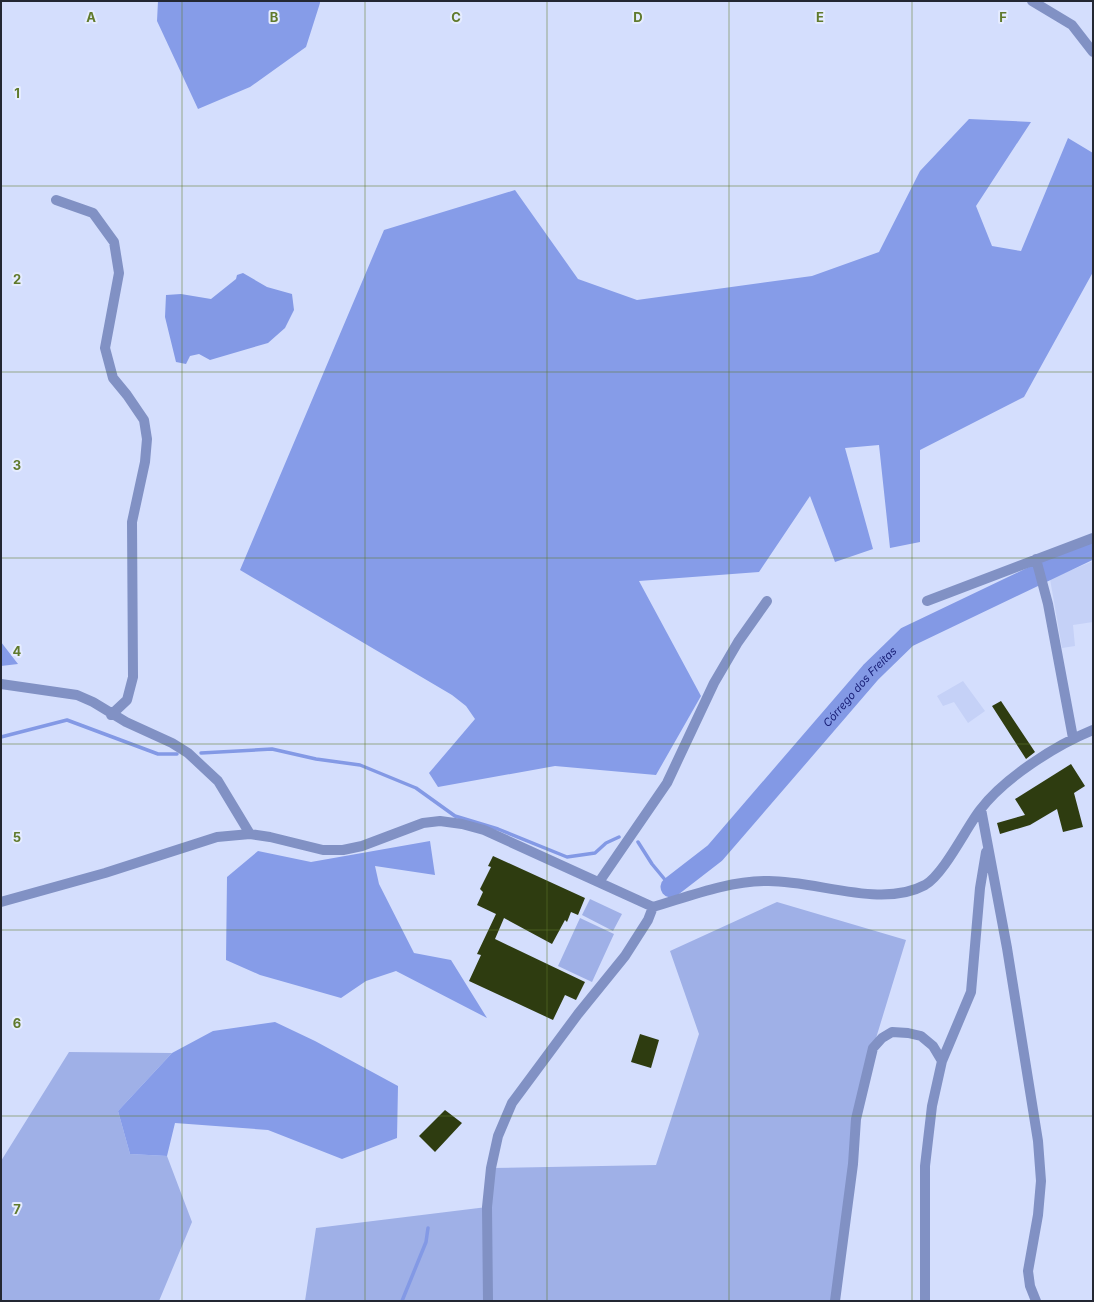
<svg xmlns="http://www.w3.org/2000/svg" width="1094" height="1302" font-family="Inter,sans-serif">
<rect width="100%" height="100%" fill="#d4defd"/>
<path fill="#c5d1f7" d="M 1093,561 L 1093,622 L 1073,625 L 1075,646 L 1062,648 L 1050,579 Z
M 963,681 L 985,711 L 968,723 L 954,702 L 943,706 L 937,696 Z"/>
<path fill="#9fb0e7" d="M 590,899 L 622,914 L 613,931 L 582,915 Z
M 777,902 L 906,940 L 873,1048 L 856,1119 L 835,1301 L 305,1301 L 316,1228 L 487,1207 L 491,1168 L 656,1165 L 699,1034 L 670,951 Z
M 580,918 L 614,934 L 592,982 L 558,966 Z
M 69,1052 L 172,1053 L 118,1111 L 130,1154 L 167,1156 L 192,1222 L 159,1301 L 1,1301 L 1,1161 Z"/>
<path fill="#869ce8" d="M 158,1 L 320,1 L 320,3 L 306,47 L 250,87 L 198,109 L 157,21 Z
M 969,119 L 1031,122 L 976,206 L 992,246 L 1021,251 L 1068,138 L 1093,153 L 1093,272 L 1024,397 L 920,450 L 920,542 L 890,548 L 879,445 L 845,448 L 873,549 L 835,562 L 810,496 L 759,572 L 639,581 L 701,696 L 656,775 L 555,766 L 438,787 L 429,773 L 475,719 L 466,706 L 452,695 L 240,570 L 384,230 L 515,190 L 578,279 L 637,300 L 812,276 L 879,252 L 920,171 Z
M 1,642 L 18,664 L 1,666 Z
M 430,841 L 435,875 L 375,866 L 379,884 L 414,953 L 451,960 L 487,1018 L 396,971 L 366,981 L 341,998 L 260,975 L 226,960 L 227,877 L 258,851 L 311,862 Z
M 275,1022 L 315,1041 L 398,1086 L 397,1138 L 342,1159 L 268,1130 L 175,1123 L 167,1156 L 130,1154 L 118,1111 L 172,1053 L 213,1031 Z"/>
<path fill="#8399e5" d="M 243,273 L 267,287 L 292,294 L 294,310 L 285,328 L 268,343 L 210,360 L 199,354 L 190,356 L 186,364 L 176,362 L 165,317 L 166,295 L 181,294 L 211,299 L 236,279 L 237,275 Z"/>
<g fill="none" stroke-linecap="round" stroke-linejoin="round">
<path stroke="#8399e5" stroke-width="3.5" d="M 1,737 L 67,720 L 158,754 L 177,754
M 201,753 L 272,749 L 316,759 L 360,765 L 416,788 L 455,816 L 498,829 L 567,857 L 595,853 L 606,843 L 619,837
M 638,842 L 652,864 L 671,887
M 402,1301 L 426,1242 L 428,1228"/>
<path stroke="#8399e5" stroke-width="21" id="s1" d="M 671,887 L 715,853 L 871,672 L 907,637 L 1093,548"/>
</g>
<path fill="#2e3c10" d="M 1001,701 L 1035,752 L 1026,759 L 992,706 Z
M 1071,764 L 1085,786 L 1074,793 L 1083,827 L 1063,832 L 1057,809 L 1030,825 L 1000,834 L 997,823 L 1025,815 L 1015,799 Z
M 493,856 L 585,898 L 578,915 L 571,912 L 567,922 L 565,920 L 552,944 L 504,918 L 495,939 L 585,982 L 576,1000 L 565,995 L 553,1020 L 469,981 L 481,955 L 477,954 L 496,914 L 477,905 L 483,892 L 480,889 L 491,867 L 488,866 Z
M 640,1034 L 659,1040 L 651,1068 L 631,1062 Z
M 445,1110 L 462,1123 L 435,1152 L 419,1136 Z"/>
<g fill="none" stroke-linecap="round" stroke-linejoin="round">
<path stroke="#8191c4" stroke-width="10" d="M 1032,1 L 1072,25 L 1093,52
M 56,200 L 93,213 L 114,242 L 119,273 L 105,348 L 113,378 L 127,395 L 144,420 L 147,439 L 145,462 L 132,522 L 133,677 L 127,700 L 111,715
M 1036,559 L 1048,604 L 1073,738
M 927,601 L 1093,538
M 1,684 L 77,695 L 93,702 L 126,722 L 172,743 L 188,753 L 218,781 L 250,834
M 981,809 L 1007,948 L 1038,1141 L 1041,1181 L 1038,1215 L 1028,1271 L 1030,1286 L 1036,1301
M 599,882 L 667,783 L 714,683 L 738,642 L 767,601
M 1,902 L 105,873 L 217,837 L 250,834 L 270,837 L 323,850 L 343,850 L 362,846 L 423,823 L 440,821 L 462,824 L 484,830 L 653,907 C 690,896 728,881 767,881 C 816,880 881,909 925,885 C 944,874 966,828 980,810 C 1004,778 1056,745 1093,730
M 942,1061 L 971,992 L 980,888 L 986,852
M 488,1301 L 487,1207 L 491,1168 L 498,1136 L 512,1103 L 578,1014 L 625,956 L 648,920 L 653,907
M 835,1301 L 853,1164 L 856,1119 L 873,1048 L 882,1038 L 892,1032 L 908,1033 L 921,1036 L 933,1046 L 942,1061 L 932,1106 L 925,1166 L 925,1301"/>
</g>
<path fill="none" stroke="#607a2c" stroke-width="1" stroke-opacity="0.55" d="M 182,1 L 182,1301M 365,1 L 365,1301M 547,1 L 547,1301M 729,1 L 729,1301M 912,1 L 912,1301M 1,186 L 1093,186M 1,372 L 1093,372M 1,558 L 1093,558M 1,744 L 1093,744M 1,930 L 1093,930M 1,1116 L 1093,1116"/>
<g text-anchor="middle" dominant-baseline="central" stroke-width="4" stroke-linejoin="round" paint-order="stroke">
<g font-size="11" font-style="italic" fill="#1a2178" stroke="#e5ecff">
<text stroke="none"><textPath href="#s1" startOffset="276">Córrego dos Freitas</textPath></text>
</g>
</g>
<g font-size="13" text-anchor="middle" font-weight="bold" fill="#607a2c" stroke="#e5ecff" stroke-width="4" stroke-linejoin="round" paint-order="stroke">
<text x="91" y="22">A</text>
<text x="274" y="22">B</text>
<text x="456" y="22">C</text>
<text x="638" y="22">D</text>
<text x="820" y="22">E</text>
<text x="1003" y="22">F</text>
<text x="17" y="98">1</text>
<text x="17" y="284">2</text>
<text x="17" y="470">3</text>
<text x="17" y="656">4</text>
<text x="17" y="842">5</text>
<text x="17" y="1028">6</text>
<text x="17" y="1214">7</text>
</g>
<rect width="1094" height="1302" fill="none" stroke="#232732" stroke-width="4"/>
</svg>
